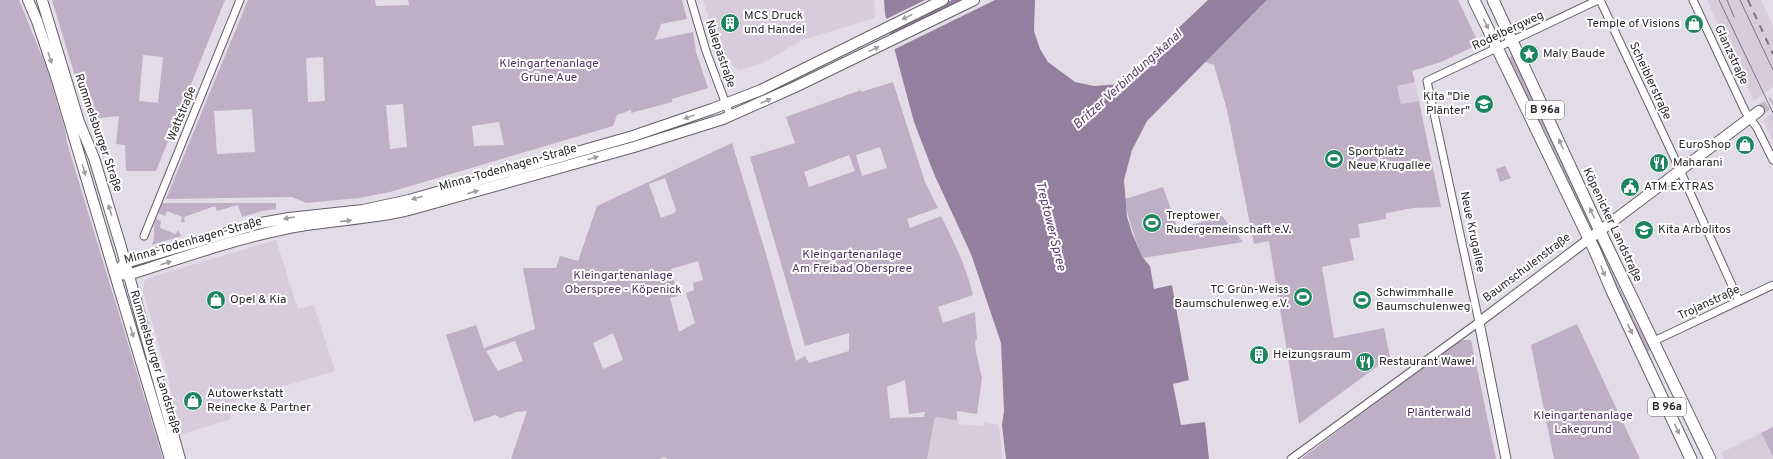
<svg xmlns="http://www.w3.org/2000/svg" width="1773" height="459" font-family="Overpass,sans-serif">
<rect width="100%" height="100%" fill="#e2dce6"/>
<path fill="#d6ccdb" d="M 703,0 L 874,0 L 875,18 L 802,40 L 763,63 L 739,70 L 733,66 L 731,62 L 723,64 Z
M 1707,0 L 1761,0 L 1773,26 L 1773,87 L 1754,101 Z
M 1415,82 L 1419,101 L 1401,104 L 1397,86 Z
M 1773,113 L 1773,141 L 1763,120 Z
M 276,240 L 298,309 L 314,305 L 335,371 L 227,403 L 231,419 L 182,434 L 173,404 L 169,381 L 143,290 L 144,282 L 148,278 Z
M 935,417 L 959,420 L 958,424 L 983,426 L 984,422 L 999,425 L 1002,459 L 927,459 Z
M 1761,433 L 1773,459 L 1724,459 L 1721,453 Z"/>
<path fill="#beafc6" fill-rule="evenodd" d="M 0,0 L 19,0 L 47,69 L 65,130 L 67,143 L 163,459 L 0,459 Z
M 52,0 L 225,0 L 156,171 L 126,171 L 125,145 L 116,144 L 119,116 L 88,119 ZM 143,55 L 163,57 L 158,103 L 139,101 Z
M 248,0 L 375,0 L 376,6 L 409,5 L 408,0 L 682,0 L 687,19 L 661,24 L 655,40 L 693,32 L 696,52 L 708,88 L 672,99 L 672,102 L 631,113 L 631,110 L 617,115 L 613,126 L 390,192 L 359,198 L 306,203 L 292,197 L 166,199 ZM 323,57 L 325,101 L 308,102 L 306,58 ZM 403,104 L 407,147 L 390,149 L 386,105 ZM 252,109 L 255,152 L 217,154 L 214,111 ZM 499,122 L 504,145 L 474,146 L 472,126 Z
M 1267,0 L 1458,0 L 1479,44 L 1441,62 L 1412,71 L 1415,82 L 1397,86 L 1401,104 L 1419,101 L 1441,207 L 1413,208 L 1386,213 L 1386,219 L 1358,224 L 1360,237 L 1350,239 L 1354,260 L 1322,267 L 1334,338 L 1384,328 L 1390,357 L 1299,424 L 1269,241 L 1254,244 L 1227,110 L 1214,65 L 1205,62 Z
M 1511,56 L 1513,57 L 1589,217 L 1586,219 L 1545,131 L 1534,114 L 1508,60 Z
M 893,82 L 925,182 L 938,208 L 907,219 L 910,228 L 941,216 C 954,242 966,266 973,295 L 938,307 L 943,323 L 975,312 L 977,340 L 975,341 L 976,352 L 982,378 L 977,414 L 957,411 L 957,420 L 935,417 L 927,459 L 667,459 L 665,457 L 659,459 L 511,459 L 527,411 L 516,412 L 501,418 L 495,415 L 474,422 L 446,335 L 476,325 L 484,348 L 535,329 L 523,268 L 556,268 L 560,256 L 578,261 L 597,206 L 732,143 L 766,254 L 796,361 L 805,356 L 809,363 L 849,351 L 849,333 L 805,346 L 750,157 L 795,143 L 786,117 L 861,90 L 861,92 ZM 880,147 L 887,168 L 862,176 L 856,155 ZM 849,155 L 855,171 L 809,187 L 804,172 ZM 665,178 L 676,210 L 674,213 L 661,218 L 649,184 ZM 698,261 L 703,280 L 693,283 L 694,290 L 686,293 L 695,323 L 679,332 L 670,298 L 678,296 L 671,269 ZM 613,333 L 623,360 L 603,369 L 593,343 ZM 515,341 L 523,361 L 498,371 L 486,351 ZM 905,380 L 909,414 L 925,412 L 924,417 L 890,418 L 887,387 Z
M 1505,166 L 1511,178 L 1500,182 L 1496,169 Z
M 1163,187 L 1178,229 L 1222,216 L 1243,242 L 1143,258 C 1135,238 1128,221 1125,199 Z
M 160,203 L 276,203 L 276,209 L 262,211 L 242,217 L 238,205 L 217,211 L 215,206 L 184,217 L 185,222 L 181,222 L 182,217 L 167,211 L 165,216 L 156,212 Z
M 156,219 L 161,221 L 160,228 L 176,234 L 178,230 L 181,236 L 152,245 C 156,235 152,228 156,219 Z
M 1602,251 L 1634,319 L 1651,350 L 1648,351 L 1654,365 L 1652,364 L 1599,252 Z
M 1577,324 L 1640,459 L 1554,459 L 1531,345 Z
M 1458,340 L 1471,340 L 1496,459 L 1301,459 Z
M 1773,427 L 1773,457 L 1761,433 Z"/>
<path fill="#94809e" d="M 884,0 L 1035,0 L 1034,31 L 1040,49 L 1048,62 L 1075,82 L 1094,86 L 1119,84 L 1208,0 L 1267,0 L 1147,121 L 1132,150 L 1124,180 L 1127,217 L 1132,233 L 1143,258 L 1150,266 L 1154,289 L 1172,285 L 1189,380 L 1173,384 L 1181,425 L 1205,422 L 1209,459 L 1006,459 L 1002,425 L 1004,411 L 1001,343 L 971,254 L 934,174 L 914,122 L 885,14 Z"/>
<path fill="#e2dce6" d="M 925,0 L 952,0 L 887,31 L 884,20 Z
M 965,0 L 995,0 L 893,50 L 889,37 Z"/>
<g fill="none" stroke-linecap="round" stroke-linejoin="round">
<path stroke="#bdb8c1" stroke-width="10" stroke-dasharray="10 5" stroke-linecap="butt" d="M 1759,111 L 1773,101"/>
<defs>
<path id="minor" d="M 691,0 L 706,51 L 730,115
M 1600,0 L 1674,157 L 1739,301
M 1693,0 L 1745,111 L 1757,128 L 1773,160
M 144,236 L 240,0
M 1654,341 L 1773,285
M 1291,459 L 1479,322 L 1427,81 L 1598,0"/>
<path id="tertiary" d="M 1506,459 L 1479,322 L 1589,239"/>
<path id="secondary" d="M 28,0 L 37,21 L 57,80 L 170,459
M 42,0 L 79,122 L 94,158 L 121,247 L 180,459
M 1589,239 L 1759,111
M 115,273 L 128,275 C 181,258 235,239 289,228 C 329,220 369,220 409,210 L 634,147 L 723,119 L 795,87 L 974,0
M 115,273 L 125,263 L 261,223 L 289,218 L 363,210 L 409,200 L 633,136 L 712,109 L 761,90 L 943,0"/>
<path id="primary" d="M 1474,0 L 1595,251 L 1612,291 L 1691,459
M 1493,0 L 1606,244 L 1710,459"/>
</defs>
<use href="#minor" stroke="#656068" stroke-width="9"/>
<use href="#tertiary" stroke="#656068" stroke-width="11"/>
<use href="#secondary" stroke="#656068" stroke-width="12"/>
<use href="#primary" stroke="#656068" stroke-width="13"/>
<use href="#minor" stroke="#fff" stroke-width="7"/>
<use href="#tertiary" stroke="#fff" stroke-width="9"/>
<use href="#secondary" stroke="#fff" stroke-width="10"/>
<use href="#primary" stroke="#fff" stroke-width="11"/>
<path stroke="#7a767c" stroke-width="1" d="M 1719,0 L 1773,113
M 1727,0 L 1734,17
M 1740,0 L 1773,70"/>
<path stroke="#7a767c" stroke-width="2" stroke-dasharray="7 7" stroke-linecap="butt" d="M 1748,0 L 1773,54"/>
</g>
<defs><path id="oneway-solid" d="M-6-.8H1V-3.2L6.5 0L1 3.2V.8H-6Z"/></defs>
<g fill="#9f9ea0">
<use href="#oneway-solid" transform="translate(907 17) rotate(154)"/>
<use href="#oneway-solid" transform="translate(1486 24) rotate(64)"/>
<use href="#oneway-solid" transform="translate(874 49) rotate(-26)"/>
<use href="#oneway-solid" transform="translate(50 58) rotate(72)"/>
<use href="#oneway-solid" transform="translate(766 101) rotate(-24)"/>
<use href="#oneway-solid" transform="translate(689 117) rotate(161)"/>
<use href="#oneway-solid" transform="translate(1561 144) rotate(-114)"/>
<use href="#oneway-solid" transform="translate(593 158) rotate(-16)"/>
<use href="#oneway-solid" transform="translate(84 170) rotate(73)"/>
<use href="#oneway-solid" transform="translate(473 192) rotate(-16)"/>
<use href="#oneway-solid" transform="translate(417 198) rotate(164)"/>
<use href="#oneway-solid" transform="translate(110 210) rotate(-107)"/>
<use href="#oneway-solid" transform="translate(1592 213) rotate(-115)"/>
<use href="#oneway-solid" transform="translate(289 218) rotate(171)"/>
<use href="#oneway-solid" transform="translate(346 221) rotate(-6)"/>
<use href="#oneway-solid" transform="translate(166 263) rotate(-17)"/>
<use href="#oneway-solid" transform="translate(1603 271) rotate(68)"/>
<use href="#oneway-solid" transform="translate(1630 329) rotate(65)"/>
<use href="#oneway-solid" transform="translate(132 332) rotate(73)"/>
<use href="#oneway-solid" transform="translate(1677 429) rotate(65)"/>
</g>
<defs>
<symbol id="building-disc" viewBox="-11 -11 22 22"><circle r="9.5" fill="#1c845f" stroke="#fff"/><path d="M-4-6H4V6H1V3H-1V6H-4ZM-2.5-4.3h1.7v1.8h-1.7ZM.8-4.3h1.7v1.8H.8ZM-2.5-1h1.7V.8h-1.7ZM.8-1h1.7V.8H.8Z" fill="#fff"/></symbol>
<symbol id="shop-disc" viewBox="-11 -11 22 22"><circle r="9.5" fill="#1c845f" stroke="#fff"/><path d="M-5-2.5h2.3a2.7 3.5 0 0 1 5.4 0H5L5.5 6h-11ZM-1.5-2.5h3a1.5 2.3 0 0 0-3 0Z" fill="#fff"/></symbol>
<symbol id="sight-disc" viewBox="-11 -11 22 22"><circle r="9.5" fill="#1c845f" stroke="#fff"/><path d="M0-6L1.8-2.2L6-1.7L2.9 1.2L3.7 5.4L0 3.3L-3.7 5.4L-2.9 1.2L-6-1.7L-1.8-2.2Z" fill="#fff"/></symbol>
<symbol id="school-disc" viewBox="-11 -11 22 22"><circle r="9.5" fill="#1c845f" stroke="#fff"/><path d="M0-5L7-2L0 1L-7-2ZM-4 1L0 2.5L4 1V4Q0 6-4 4Z" fill="#fff"/></symbol>
<symbol id="stadium-disc" viewBox="-11 -11 22 22"><circle r="9.5" fill="#1c845f" stroke="#fff"/><path d="M0-5a6.5 5 0 1 0 0 10a6.5 5 0 1 0 0-10ZM-3.5-1.8h7v3.6h-7Z" fill="#fff"/></symbol>
<symbol id="restaurant-disc" viewBox="-11 -11 22 22"><circle r="9.5" fill="#1c845f" stroke="#fff"/><path d="M-5-6h1v4h1v-4h1v4h1v-4h1v5L-1.5 .5V6h-2V.5L-5-1ZM5-6V6H3V1.5H1.5Q1.5-4 5-6Z" fill="#fff"/></symbol>
<symbol id="civic-disc" viewBox="-11 -11 22 22"><circle r="9.5" fill="#1c845f" stroke="#fff"/><path d="M-.6-6.5H3V-4.5H.6V-3L4-1V1h2V6H-6V1h2V-1L-.6-3ZM-1.2 2.5V6h2.4V2.5Z" fill="#fff"/></symbol>
</defs>
<g fill-rule="evenodd">
<use href="#building-disc" x="719" y="12" width="22" height="22"/>
<use href="#shop-disc" x="1683" y="13" width="22" height="22"/>
<use href="#sight-disc" x="1518" y="43" width="22" height="22"/>
<use href="#school-disc" x="1473" y="93" width="22" height="22"/>
<use href="#shop-disc" x="1734" y="134" width="22" height="22"/>
<use href="#stadium-disc" x="1323" y="148" width="22" height="22"/>
<use href="#restaurant-disc" x="1648" y="152" width="22" height="22"/>
<use href="#civic-disc" x="1619" y="176" width="22" height="22"/>
<use href="#stadium-disc" x="1141" y="212" width="22" height="22"/>
<use href="#school-disc" x="1633" y="219" width="22" height="22"/>
<use href="#stadium-disc" x="1292" y="286" width="22" height="22"/>
<use href="#shop-disc" x="205" y="289" width="22" height="22"/>
<use href="#stadium-disc" x="1351" y="289" width="22" height="22"/>
<use href="#building-disc" x="1248" y="344" width="22" height="22"/>
<use href="#restaurant-disc" x="1354" y="351" width="22" height="22"/>
<use href="#shop-disc" x="182" y="390" width="22" height="22"/>
</g>
<g text-anchor="middle" dominant-baseline="central" stroke-width="4" stroke-linejoin="round" paint-order="stroke">
<g fill="#fff" stroke="#6a686b" stroke-width="1">
<rect x="1526" y="101" width="38" height="18" rx="3"/>
<rect x="1648" y="398" width="38" height="18" rx="3"/>
</g>
<g font-size="11" font-weight="bold" fill="#2a282b">
<text x="1545" y="110">B 96a</text>
<text x="1667" y="407">B 96a</text>
</g>
<g font-size="12" fill="#2a282b" stroke="#fff" text-anchor="start">
<text x="744" y="16">MCS Druck<tspan x="744" dy="14">und Handel</tspan></text>
<text x="1680" y="24" text-anchor="end">Temple of Visions</text>
<text x="1543" y="54">Maly Baude</text>
<text x="1470" y="97" text-anchor="end">Kita "Die<tspan x="1470" dy="14">Plänter"</tspan></text>
<text x="1731" y="145" text-anchor="end">EuroShop</text>
<text x="1348" y="152">Sportplatz<tspan x="1348" dy="14">Neue Krugallee</tspan></text>
<text x="1673" y="163">Maharani</text>
<text x="1644" y="187">ATM EXTRAS</text>
<text x="1166" y="216">Treptower<tspan x="1166" dy="14">Rudergemeinschaft e.V.</tspan></text>
<text x="1658" y="230">Kita Arbolitos</text>
<text x="1289" y="290" text-anchor="end">TC Grün-Weiss<tspan x="1289" dy="14">Baumschulenweg e.V.</tspan></text>
<text x="1376" y="293">Schwimmhalle<tspan x="1376" dy="14">Baumschulenweg</tspan></text>
<text x="230" y="300">Opel &amp; Kia</text>
<text x="1273" y="355">Heizungsraum</text>
<text x="1379" y="362">Restaurant Wawel</text>
<text x="207" y="394">Autowerkstatt<tspan x="207" dy="14">Reinecke &amp; Partner</tspan></text>
</g>
<g font-size="12" fill="#2a282b" stroke="#fff">
<text transform="translate(1508 31) rotate(-25)">Rodelbergweg</text>
<text transform="translate(720 54) rotate(71)">Nalepastraße</text>
<text transform="translate(1731 55) rotate(65)">Glanzstraße</text>
<text transform="translate(1650 81) rotate(65)">Scheiblerstraße</text>
<text transform="translate(182 114) rotate(-68)">Wattstraße</text>
<text transform="translate(98 133) rotate(71)">Rummelsburger Straße</text>
<text transform="translate(508 168) rotate(-16)">Minna-Todenhagen-Straße</text>
<text transform="translate(1612 225) rotate(65)">Köpenicker Landstraße</text>
<text transform="translate(1472 232) rotate(78)">Neue Krugallee</text>
<text transform="translate(193 241) rotate(-16)">Minna-Todenhagen-Straße</text>
<text transform="translate(1527 268) rotate(-37)">Baumschulenstraße</text>
<text transform="translate(1709 303) rotate(-25)">Trojanstraße</text>
<text transform="translate(155 362) rotate(73)">Rummelsburger Landstraße</text>
</g>
<g font-size="12" fill="#4e315c" stroke="#fff">
<text x="549" y="64">Kleingartenanlage<tspan x="549" dy="14">Grüne Aue</tspan></text>
<text x="852" y="255">Kleingartenanlage<tspan x="852" dy="14">Am Freibad Oberspree</tspan></text>
<text x="623" y="276">Kleingartenanlage<tspan x="623" dy="14">Oberspree - Köpenick</tspan></text>
<text x="1439" y="413">Plänterwald</text>
<text x="1583" y="416">Kleingartenanlage<tspan x="1583" dy="14">Lakegrund</tspan></text>
</g>
<g font-size="13" font-style="italic" fill="#593c68" stroke="#fff">
<text transform="translate(1128 80) rotate(-42)">Britzer Verbindungskanal</text>
<text transform="translate(1050 226) rotate(76)">Treptower Spree</text>
</g>
</g>
</svg>
